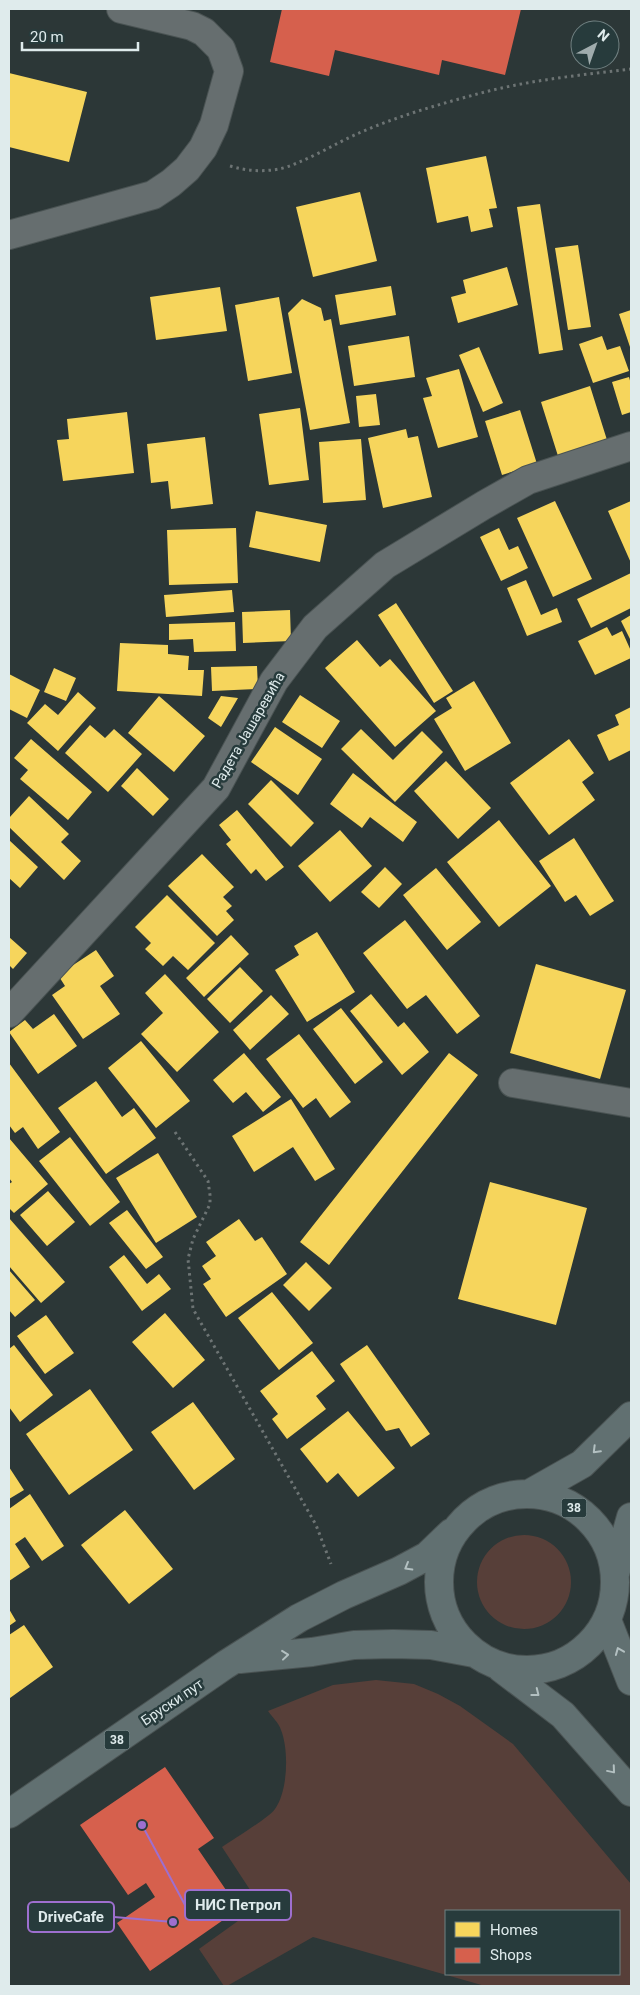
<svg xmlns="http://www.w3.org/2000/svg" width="640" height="1995" font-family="Roboto,sans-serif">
<rect width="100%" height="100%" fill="#2c3737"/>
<path fill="#573f39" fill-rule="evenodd" d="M477 1582a47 47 0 1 1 94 0a47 47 0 1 1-94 0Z
M 376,1680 L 414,1684 L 438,1694 L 460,1706 L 513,1744 L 631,1884 L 631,1986 L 485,1986 L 313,1937 L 227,1986 L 224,1986 L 199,1949 L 260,1905 L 222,1847 C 232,1840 270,1817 275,1809 C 288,1791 289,1750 281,1730 C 279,1723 272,1717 268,1711 L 333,1685 ZM 446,1911 L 619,1911 L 619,1974 L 446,1974 Z"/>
<path fill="#f6d55c" d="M 9,73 L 87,92 L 69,162 L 9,147 Z
M 486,156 L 497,208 L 489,209 L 493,227 L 471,232 L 468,216 L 437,223 L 426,168 Z
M 360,192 L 377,261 L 313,277 L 296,207 Z
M 540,204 L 563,350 L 539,354 L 517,207 Z
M 578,245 L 591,327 L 568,330 L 555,248 Z
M 507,267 L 518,305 L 458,323 L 451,297 L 466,293 L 463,280 Z
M 391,286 L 396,315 L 340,325 L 335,295 Z
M 220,287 L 227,331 L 156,340 L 150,297 Z
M 279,297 L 292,373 L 248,381 L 235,305 Z
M 302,299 L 321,308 L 324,321 L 331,319 L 350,423 L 310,430 L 288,313 Z
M 631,310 L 631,350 L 619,314 Z
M 409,336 L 415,377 L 354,386 L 348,346 Z
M 602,336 L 607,350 L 620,346 L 629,371 L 593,383 L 579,344 Z
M 479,347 L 503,403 L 483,412 L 459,355 Z
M 459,369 L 478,437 L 438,448 L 423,398 L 432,396 L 426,378 Z
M 629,377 L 631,384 L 631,412 L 622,415 L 612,382 Z
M 590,386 L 607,440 L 558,456 L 541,402 Z
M 376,394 L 380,425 L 359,427 L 356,396 Z
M 300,408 L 309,480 L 269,485 L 259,414 Z
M 520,410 L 537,464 L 502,475 L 485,421 Z
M 127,412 L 134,473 L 63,481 L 57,440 L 69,439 L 67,419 Z
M 406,429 L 408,438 L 418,436 L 432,497 L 383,508 L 368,438 Z
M 205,437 L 213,504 L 171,509 L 168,481 L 151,483 L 147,444 Z
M 361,439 L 366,500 L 323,503 L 319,442 Z
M 555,501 L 592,579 L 553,597 L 517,518 Z
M 631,501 L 631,563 L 608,511 Z
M 256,511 L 327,525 L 320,562 L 249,547 Z
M 236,528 L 238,583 L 169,585 L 167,530 Z
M 499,528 L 509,550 L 518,546 L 528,568 L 501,581 L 480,537 Z
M 631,573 L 631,608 L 591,628 L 577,599 Z
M 526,580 L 541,615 L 557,608 L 562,622 L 527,636 L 507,588 Z
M 232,590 L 234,612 L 166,617 L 164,595 Z
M 396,603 L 453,691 L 434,703 L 378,615 Z
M 290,610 L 291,641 L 243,643 L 242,612 Z
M 631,615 L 631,641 L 621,621 Z
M 235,622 L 236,651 L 194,652 L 193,639 L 169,640 L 169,624 Z
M 607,627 L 612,636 L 622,631 L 631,651 L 631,658 L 595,675 L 578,641 Z
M 357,640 L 380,667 L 390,659 L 436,711 L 395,747 L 325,668 Z
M 120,643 L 168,645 L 168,654 L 189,656 L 188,670 L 204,670 L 202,696 L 117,691 Z
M 257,666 L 258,689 L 212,691 L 211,667 Z
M 54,668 L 76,678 L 66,701 L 44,692 Z
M 9,674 L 40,690 L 27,718 L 9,709 Z
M 474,681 L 511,743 L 465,771 L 434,719 L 452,708 L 446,698 Z
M 78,692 L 96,708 L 58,751 L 27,723 L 45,704 L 58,715 Z
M 300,695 L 340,721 L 322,748 L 282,722 Z
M 159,696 L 205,736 L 174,772 L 128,733 Z
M 221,696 L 238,698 L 221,727 L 208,718 Z
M 631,707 L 631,750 L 609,761 L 597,735 L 619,725 L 615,715 Z
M 90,725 L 105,738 L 114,729 L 142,754 L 108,792 L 65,753 Z
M 275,727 L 322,759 L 298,795 L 251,762 Z
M 361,729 L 393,760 L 422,731 L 443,752 L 395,802 L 341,749 Z
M 31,739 L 92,792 L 68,820 L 20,779 L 28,770 L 14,758 Z
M 569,739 L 594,773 L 582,782 L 595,800 L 549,835 L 510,783 Z
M 446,761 L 491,808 L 458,839 L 414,791 Z
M 137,768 L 169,799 L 153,816 L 121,786 Z
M 353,773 L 417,822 L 403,842 L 370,817 L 362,828 L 330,804 Z
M 271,780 L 314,823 L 291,847 L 248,804 Z
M 29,796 L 69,834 L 61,842 L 81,861 L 64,880 L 9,827 L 9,818 Z
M 237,810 L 284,867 L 266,881 L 256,869 L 251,874 L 226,844 L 231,840 L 219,825 Z
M 499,820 L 551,886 L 499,927 L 447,862 Z
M 340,830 L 372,866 L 330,902 L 298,866 Z
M 574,838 L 614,901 L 590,916 L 576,895 L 565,902 L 539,861 Z
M 9,840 L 38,867 L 20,888 L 9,878 Z
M 202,854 L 234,887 L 223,897 L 232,906 L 226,911 L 234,920 L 217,936 L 168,886 Z
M 385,867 L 402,884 L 379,908 L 361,892 Z
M 436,868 L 481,922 L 447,950 L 403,895 Z
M 167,895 L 215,943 L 188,970 L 173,956 L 163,966 L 145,949 L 151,943 L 135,927 Z
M 405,920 L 480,1016 L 457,1034 L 426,995 L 407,1009 L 363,953 Z
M 317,932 L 355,992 L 307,1022 L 275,970 L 299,955 L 294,946 Z
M 231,935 L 249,954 L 204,997 L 186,978 Z
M 9,937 L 27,953 L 13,969 L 9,965 Z
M 96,950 L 114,976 L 100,986 L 120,1014 L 83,1039 L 52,995 L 65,986 L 58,975 Z
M 536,964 L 626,990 L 600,1079 L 510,1053 Z
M 240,967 L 263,991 L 230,1023 L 207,999 Z
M 165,974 L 219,1032 L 177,1072 L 141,1034 L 163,1013 L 145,993 Z
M 371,994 L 398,1027 L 404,1022 L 429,1052 L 402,1075 L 350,1011 Z
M 271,995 L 289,1014 L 250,1050 L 233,1030 Z
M 341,1008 L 383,1062 L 355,1084 L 313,1029 Z
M 54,1014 L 77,1046 L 38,1074 L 9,1032 L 25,1020 L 33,1029 Z
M 299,1034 L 351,1102 L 330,1118 L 316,1098 L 303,1108 L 266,1059 Z
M 141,1041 L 190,1101 L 156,1128 L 108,1068 Z
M 244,1053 L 281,1097 L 263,1112 L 246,1092 L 233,1103 L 213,1080 Z
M 449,1053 L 478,1075 L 329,1265 L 300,1242 Z
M 9,1063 L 60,1132 L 38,1149 L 23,1127 L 15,1133 L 9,1125 Z
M 96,1081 L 122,1117 L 134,1108 L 156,1138 L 106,1174 L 58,1108 Z
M 291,1099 L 335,1169 L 315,1181 L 293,1147 L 254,1172 L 232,1136 Z
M 70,1137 L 120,1202 L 90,1226 L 39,1161 Z
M 9,1138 L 48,1184 L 14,1213 L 9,1208 L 9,1184 L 12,1182 L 9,1178 Z
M 158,1153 L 197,1217 L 156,1243 L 116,1178 Z
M 490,1182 L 587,1208 L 556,1325 L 458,1299 Z
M 48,1191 L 75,1222 L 47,1246 L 20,1215 Z
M 127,1210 L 163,1257 L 146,1269 L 109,1223 Z
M 9,1218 L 65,1282 L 41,1303 L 9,1266 Z
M 239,1219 L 255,1241 L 262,1237 L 287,1274 L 226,1317 L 203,1284 L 211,1279 L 202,1266 L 216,1256 L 206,1242 Z
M 124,1255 L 147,1284 L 159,1274 L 171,1289 L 142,1311 L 109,1267 Z
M 306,1262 L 332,1288 L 309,1311 L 283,1285 Z
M 9,1270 L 35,1300 L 15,1317 L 9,1310 Z
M 272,1292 L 313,1343 L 279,1370 L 238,1318 Z
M 165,1313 L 205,1360 L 173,1388 L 132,1342 Z
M 46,1315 L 74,1353 L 45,1374 L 17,1336 Z
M 14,1345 L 53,1395 L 20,1422 L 9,1407 L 9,1349 Z
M 367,1345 L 430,1434 L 411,1447 L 399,1428 L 386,1431 L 340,1364 Z
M 312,1351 L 335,1381 L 316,1396 L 326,1409 L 287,1439 L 272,1419 L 278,1414 L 260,1391 Z
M 90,1389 L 133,1450 L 69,1495 L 26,1434 Z
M 193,1402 L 235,1459 L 194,1490 L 151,1432 Z
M 348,1411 L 395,1468 L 358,1497 L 338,1473 L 327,1483 L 300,1449 Z
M 9,1467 L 24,1490 L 9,1499 Z
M 30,1494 L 64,1546 L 42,1561 L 25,1537 L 15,1544 L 30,1567 L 9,1581 L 9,1509 Z
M 125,1510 L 173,1569 L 129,1604 L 81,1545 Z
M 9,1609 L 16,1621 L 9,1626 Z
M 24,1625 L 53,1667 L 10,1698 L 9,1635 Z"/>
<path fill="#d6604d" d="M 282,9 L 521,9 L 505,75 L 442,60 L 439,75 L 335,50 L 329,76 L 270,62 Z
M 165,1767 L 214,1838 L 198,1849 L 239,1909 L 150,1971 L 117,1923 L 155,1897 L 146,1883 L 128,1895 L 80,1825 Z"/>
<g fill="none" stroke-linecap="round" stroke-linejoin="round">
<defs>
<path id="minor" d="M 9,235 L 153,195 L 171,183 L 187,169 L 203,148 L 214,125 L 229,71 L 221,49 L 204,32 L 192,26 L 121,9
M 9,1013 L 216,788 L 274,681 L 315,627 L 385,565 L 484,505 L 528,480 L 631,446
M 513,1083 L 631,1103"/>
<path id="major" d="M 529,1494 L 582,1464 L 631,1416
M439 1582a88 88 0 1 1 176 0a88 88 0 1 1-176 0Z
M 615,1574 L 631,1517
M 607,1620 L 631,1681
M 240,1659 L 312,1652 L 354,1645 L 393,1644 L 431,1645 L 474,1653
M 501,1668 L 563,1715 L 631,1792
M 9,1814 L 225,1665 L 299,1618 L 344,1595 L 399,1571 L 427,1556 L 451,1533"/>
</defs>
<use href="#minor" stroke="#4a5353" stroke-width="30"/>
<use href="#major" stroke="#4a5353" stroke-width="30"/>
<path stroke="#6d7474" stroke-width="3" stroke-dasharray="2.5 4" stroke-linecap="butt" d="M 230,166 C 247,171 262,172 279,169 C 302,164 336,143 359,133 C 398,116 440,104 481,93 C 530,80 581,75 631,69
M 175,1132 L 208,1181 L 210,1195 L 210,1204 L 193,1239 L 188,1259 L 193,1309 L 316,1525 L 331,1564"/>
<use href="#minor" stroke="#666e6f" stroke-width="28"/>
<use href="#major" stroke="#617071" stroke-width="28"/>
</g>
<defs><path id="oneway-chevron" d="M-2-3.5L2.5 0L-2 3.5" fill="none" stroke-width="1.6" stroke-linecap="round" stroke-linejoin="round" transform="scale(1.25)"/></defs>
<g stroke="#b3c0c1">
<use href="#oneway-chevron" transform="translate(596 1450) rotate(135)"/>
<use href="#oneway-chevron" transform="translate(408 1567) rotate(150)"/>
<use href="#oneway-chevron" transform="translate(619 1651) rotate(-112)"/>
<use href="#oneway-chevron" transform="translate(285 1655) rotate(-6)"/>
<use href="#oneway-chevron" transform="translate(536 1693) rotate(38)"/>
<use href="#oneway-chevron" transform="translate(612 1770) rotate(50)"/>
</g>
<g text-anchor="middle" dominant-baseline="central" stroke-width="5" stroke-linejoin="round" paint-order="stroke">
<g fill="#273b3c" stroke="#a8b6b7" stroke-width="1">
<rect x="561.5" y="1498.5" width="25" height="19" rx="4"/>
<rect x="104.5" y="1730.5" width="25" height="19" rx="4"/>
</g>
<g font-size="12" font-weight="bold" fill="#dfebec">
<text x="574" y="1508">38</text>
<text x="117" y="1740">38</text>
</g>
<g font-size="14" fill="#dfebec" stroke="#273b3c">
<text transform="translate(248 730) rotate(-60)">Радета Јашаревића</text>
<text transform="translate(172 1702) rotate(-34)">Бруски пут</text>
</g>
</g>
<path fill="none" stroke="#9e6fcf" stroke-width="2" d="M142 1825L185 1905M173 1922L114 1917"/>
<g fill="#9e6fcf" stroke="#273b3c" stroke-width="2">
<circle cx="142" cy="1825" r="5"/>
<circle cx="173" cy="1922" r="5"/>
</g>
<g fill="#273b3c" stroke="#9e6fcf" stroke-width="2">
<rect x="185" y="1890" width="106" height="30" rx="5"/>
<rect x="28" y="1902" width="86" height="30" rx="5"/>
</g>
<g font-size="15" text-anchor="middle" font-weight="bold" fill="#dfebec">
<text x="238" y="1910">НИС Петрол</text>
<text x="71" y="1922">DriveCafe</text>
</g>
<rect width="640" height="1995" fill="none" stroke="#dfebec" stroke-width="20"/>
<rect x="445" y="1910" width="175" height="65" fill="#273b3c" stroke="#718182"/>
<rect x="455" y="1922" width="25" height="15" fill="#f6d55c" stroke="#718182"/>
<text x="490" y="1935" font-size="15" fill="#dfebec">Homes</text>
<rect x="455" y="1948" width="25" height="15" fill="#d6604d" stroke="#718182"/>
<text x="490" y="1960" font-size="15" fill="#dfebec">Shops</text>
<g transform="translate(595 45) rotate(41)"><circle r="24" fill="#273b3c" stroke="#718182"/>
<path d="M0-4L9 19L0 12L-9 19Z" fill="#a0acad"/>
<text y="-8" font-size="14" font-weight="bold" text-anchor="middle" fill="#dfebec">N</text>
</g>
<path d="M22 42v8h116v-8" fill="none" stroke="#dfebec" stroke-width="2.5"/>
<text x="30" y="42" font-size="15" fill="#dfebec" stroke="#273b3c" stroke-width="4" paint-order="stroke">20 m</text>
</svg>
